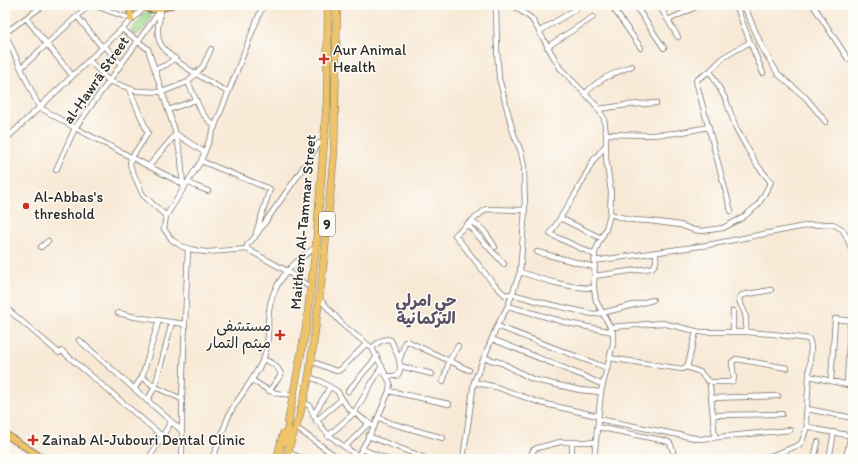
<svg xmlns="http://www.w3.org/2000/svg" width="858" height="464" font-family="Itim,'Playpen Sans Arabic',sans-serif">
<rect width="100%" height="100%" fill="#fdfcf7"/>
<filter id="ink" filterUnits="userSpaceOnUse"><feTurbulence type="fractalNoise" baseFrequency=".025" numOctaves="2"/><feDisplacementMap in="SourceGraphic" scale="8" xChannelSelector="R" yChannelSelector="G"/><feConvolveMatrix kernelMatrix="1 2 1 2 8 2 1 2 1" color-interpolation-filters="sRGB"/></filter>
<filter id="wash" filterUnits="userSpaceOnUse"><feTurbulence type="fractalNoise" baseFrequency=".012" numOctaves="4" result="noise"/><feDisplacementMap in="SourceGraphic" scale="16" xChannelSelector="R" yChannelSelector="G"/><feGaussianBlur stdDeviation="0.9" result="paint"/><feColorMatrix in="noise" values="0 0 0 0 0 0 0 0 0 0 0 0 0 0 0 0 0 1.4 0 .05"/><feComposite in="paint" operator="in"/></filter>
<g filter="url(#wash)">
<rect width="100%" height="100%" fill="#f8e9d6"/>
<path fill="#9cd88c" stroke="#64825c" d="M 148,11 L 151,12 C 152,19 142,35 134,35 L 132,33 L 132,28 L 142,18 L 142,15 Z"/>
</g>
<g filter="url(#ink)">
<g fill="none" stroke-linecap="round" stroke-linejoin="round">
<defs>
<path id="minor" d="M 93,5 L 131,19
M 263,5 L 201,161 L 166,216 L 164,229 L 172,240 L 183,247 L 198,251 L 207,252 L 247,249 L 287,271 L 311,288
M 513,5 L 532,19 L 560,68 L 595,104 L 604,118 L 606,134 L 606,158 L 611,192 L 610,214 L 606,229 L 599,242 L 595,253 L 594,288 L 596,301 L 613,332 L 613,344 L 601,392 L 594,459
M 611,5 L 641,48
M 635,5 L 664,48
M 659,5 L 678,37
M 736,5 L 750,42 L 763,73
M 744,5 L 762,47 L 778,74 L 806,98 L 826,122
M 813,5 L 848,59
M 161,12 C 159,21 156,31 159,40 C 164,58 211,83 228,92
M 77,16 L 102,47
M 26,18 L 72,75
M 668,20 L 700,5
M 122,29 L 148,49 L 176,134 L 181,158 L 183,186
M 540,31 L 581,6
M 5,33 L 44,5
M 5,34 L 39,107 L 75,128 L 183,184
M 104,45 L 121,64
M 547,47 L 593,17
M 89,60 L 109,81 L 137,91 L 162,92 L 188,82 L 203,66 L 211,49
M 21,68 L 89,5
M 155,69 L 166,65 L 175,58
M 188,82 L 202,113 L 215,127
M 129,89 L 148,133 L 132,157 L 130,163 L 131,168 L 143,195 L 166,216
M 585,94 C 599,78 613,74 632,66
M 599,109 L 627,105 L 656,103
M 168,110 L 196,100
M 606,134 L 651,135 L 677,133 L 709,127
M 5,140 L 144,8
M 201,161 L 270,189 L 256,233
M 149,166 L 176,134 L 204,152
M 56,170 L 75,128 L 162,8
M 188,182 L 195,186 L 208,191
M 525,210 L 486,209 L 455,235 L 492,282 L 505,295 L 512,294 L 548,304 L 593,314 L 602,313 L 653,300
M 731,211 L 696,81 L 698,79 L 710,71 L 724,57 L 750,42
M 610,214 L 631,220 L 650,221 L 680,225 L 694,230 L 702,231 L 723,228 L 742,218 L 758,205 L 771,182 L 757,165 L 747,148 L 736,128 L 726,100 L 710,71
M 560,218 L 601,238
M 470,222 C 483,226 488,236 495,247
M 467,224 L 504,264
M 41,247 L 48,241
M 247,249 L 247,245 L 254,238 L 297,177 L 319,143 L 324,145
M 537,252 L 594,267
M 595,255 L 550,234 L 576,193 L 593,161 L 606,145
M 594,261 L 708,245 L 810,225 L 833,224 L 842,229 L 847,237 L 851,249
M 520,272 C 544,280 568,288 594,288
M 594,276 L 651,268 C 658,264 656,260 656,253
M 319,298 L 344,326 L 372,348 L 390,383 L 389,391 L 374,427 L 358,456 L 359,459
M 508,306 L 568,323 L 613,332
M 5,307 L 59,353
M 118,313 L 135,317 L 185,324
M 497,326 L 607,368
M 611,327 L 662,323 L 700,332 L 746,332 L 773,334 L 809,339 L 811,346 L 806,419 L 807,426 L 819,430 L 853,436
M 733,332 L 733,311
M 746,332 C 746,326 747,320 745,314 C 744,308 739,304 739,298 L 742,295 L 771,290
M 492,339 L 586,377 L 603,385
M 79,340 L 182,431
M 372,348 C 377,343 384,337 391,340 C 395,350 405,366 397,376 L 387,376
M 62,351 L 162,436
M 485,358 L 502,363 L 532,379 L 540,381 L 580,390 L 601,392
M 609,358 L 682,369 L 686,367 L 688,364 L 696,332
M 263,359 C 271,362 279,366 281,375 L 269,391
M 399,360 L 401,356 L 405,342 L 407,341 L 469,370
M 311,361 L 336,371 L 340,370 L 366,344
M 400,366 L 432,374
M 686,367 L 700,372 L 707,380 L 711,382 L 730,382 L 733,381 L 734,379 L 732,362 L 736,359 L 787,368
M 809,376 L 853,386
M 142,377 L 155,387 L 182,399
M 309,377 L 320,381 L 337,391 L 348,408 L 374,427
M 252,380 C 267,390 275,396 294,394
M 831,381 L 835,319 L 853,321
M 443,382 L 449,361 L 458,346
M 474,382 L 496,387 L 541,403 L 598,416
M 847,385 L 850,320
M 710,386 L 715,437
M 134,389 L 142,377 L 159,320
M 348,391 L 377,357
M 389,391 L 449,404
M 711,398 L 778,396
M 147,401 L 155,387 L 172,322
M 302,403 L 309,405 C 322,434 333,439 358,456
M 807,409 L 853,418
M 713,415 L 782,414
M 313,416 L 330,387
M 378,417 L 390,423 L 443,438
M 598,419 L 700,439 L 790,430
M 316,421 L 342,399
M 597,427 L 666,441 L 670,443 L 673,451
M 298,429 L 338,458
M 328,436 L 354,413 L 382,366
M 368,436 L 423,457
M 345,447 L 369,423
M 362,449 L 387,459
M 292,454 L 303,459
M 151,455 L 171,422
M 182,459 L 182,399 L 188,248
M 211,459 C 221,444 223,426 231,411 C 242,392 258,375 265,354 C 270,340 267,325 269,311 C 272,283 293,262 316,247
M 463,459 L 474,382 L 497,326 L 508,306 L 520,272 L 525,210 L 524,167 L 521,152 L 513,132 L 499,78 L 497,50 L 496,5
M 531,459 C 531,453 532,450 537,448 L 560,442 L 596,442
M 565,459 L 572,455 L 572,442
M 763,459 L 799,445 L 802,442 L 807,426
M 814,459 L 818,442
M 829,459 L 834,432
M 846,459 L 853,422"/>
<path id="major" d="M 130,5 L 131,19
M 139,5 C 151,12 159,9 171,5
M 5,434 L 44,459"/>
<path id="highway" d="M 144,8 L 147,5
M 286,442 L 289,417 L 306,328 L 316,247 L 327,101 L 328,5
M 277,459 L 283,434
M 286,459 L 291,441 L 299,418 L 309,377 L 323,268 L 334,153 L 337,5"/>
</defs>
<use href="#minor" stroke="#736e67" stroke-width="6"/>
<use href="#major" stroke="#736e67" stroke-width="8"/>
<use href="#highway" stroke="#736e67" stroke-width="8"/>
<use href="#minor" stroke="#fff" stroke-width="4.5"/>
<use href="#major" stroke="#efc469" stroke-width="6"/>
<use href="#highway" stroke="#efc469" stroke-width="7"/>
</g>
</g>
<g fill="#c8321e" stroke="#fdfcf7" stroke-width="1.5">
<path d="M322 53h4v4h4v4h-4v4h-4v-4h-4v-4h4z"/>
<circle cx="26" cy="206" r="4"/>
<path d="M278 329h4v4h4v4h-4v4h-4v-4h-4v-4h4z"/>
<path d="M31 434h4v4h4v4h-4v4h-4v-4h-4v-4h4z"/>
</g>
<g text-anchor="middle" dominant-baseline="central" stroke-width="3" stroke-linejoin="round" paint-order="stroke">
<rect fill="#fdfcf7" stroke="#6a6a68" stroke-width="1" x="319" y="212" width="16" height="24" rx="3"/>
<g font-size="14" font-weight="bold" fill="#2b2b2b">
<text x="327" y="224">9</text>
</g>
<g font-size="15" fill="#2b2b2b" stroke="#fdfcf7" text-anchor="start">
<text x="333" y="50">Aur Animal<tspan x="333" dy="17">Health</tspan></text>
<text x="34" y="197">Al-Abbas's<tspan x="34" dy="17">threshold</tspan></text>
<text x="271" y="326" text-anchor="end">مستشفى<tspan x="271" dy="17">ميثم التمار</tspan></text>
<text x="42" y="440">Zainab Al-Jubouri Dental Clinic</text>
</g>
<g font-size="15" fill="#2b2b2b" stroke="#fdfcf7">
<text transform="translate(96 80) rotate(-55)">al-Ḥawrā Street</text>
<text transform="translate(303 222) rotate(-85)">Maithem Al-Tammar Street</text>
</g>
<g font-size="16" font-weight="bold" fill="#5b5269" stroke="#fdfcf7">
<text x="426" y="300">حي امرلي<tspan x="426" dy="18">التركمانية</tspan></text>
</g>
</g>
<rect width="858" height="464" fill="none" stroke="#fdfcf7" stroke-width="20"/>
</svg>
